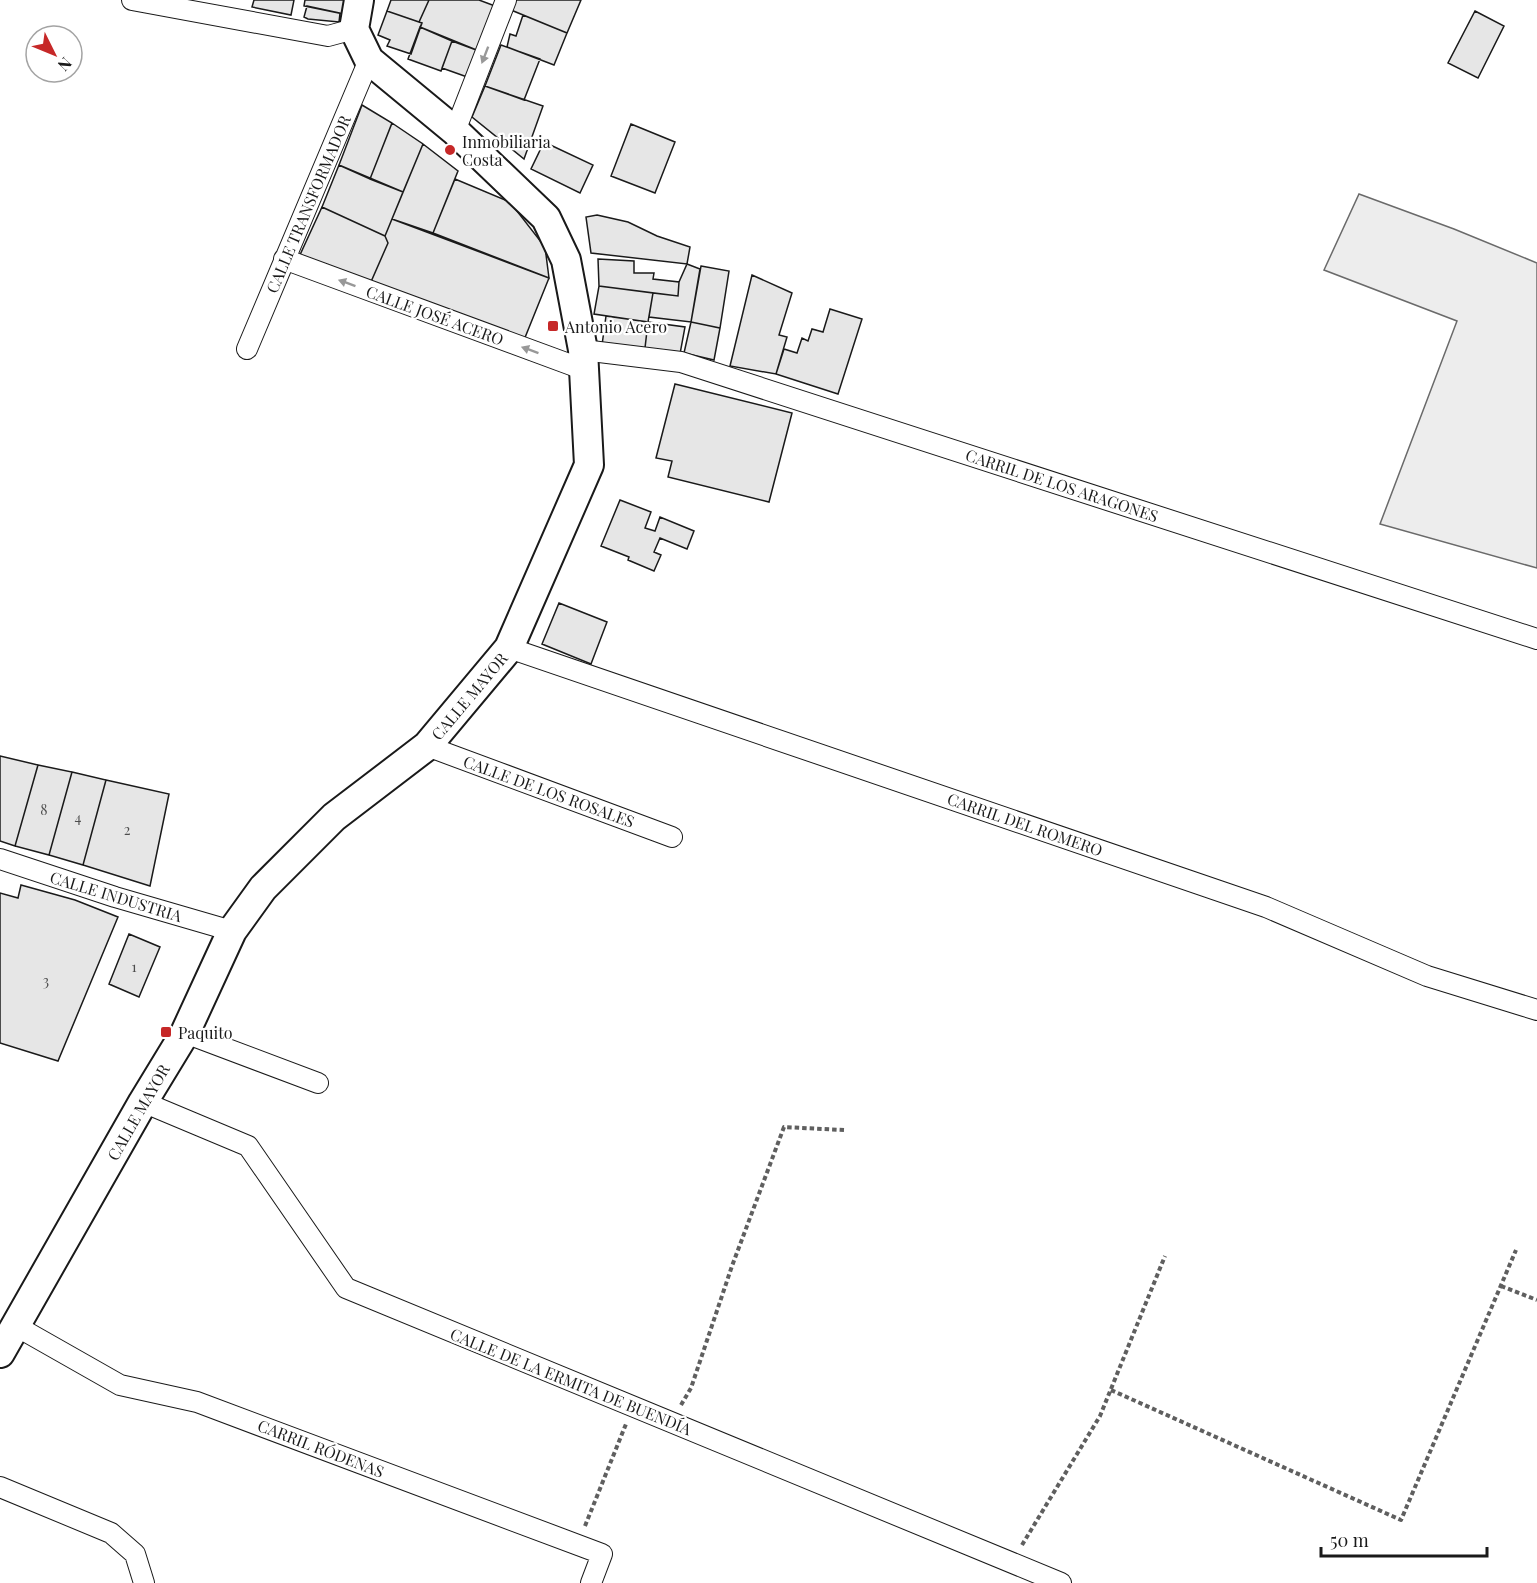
<svg xmlns="http://www.w3.org/2000/svg" width="1537" height="1583" font-family="'Playfair Display',serif">
<rect width="100%" height="100%" fill="#fff"/>
<path fill="#ededed" stroke="#6a6a6a" stroke-width="1.5" d="M 1359,194 L 1454,229 L 1537,263 L 1537,568 L 1380,524 L 1457,321 L 1324,270 Z"/>
<path fill="#e6e6e6" stroke="#1a1a1a" stroke-width="1.5" d="M 254,0 L 294,0 L 291,15 L 252,7 Z
M 305,0 L 347,0 L 344,14 L 304,6 Z
M 391,0 L 429,0 L 419,22 L 387,11 Z
M 429,0 L 479,0 L 495,6 L 479,51 L 420,27 L 422,23 L 419,22 Z
M 515,0 L 581,0 L 567,33 L 511,10 Z
M 307,6 L 340,13 L 339,22 L 308,19 L 304,17 Z
M 387,11 L 422,23 L 411,54 L 387,46 L 390,40 L 378,35 Z
M 1475,11 L 1504,26 L 1478,78 L 1448,63 Z
M 523,15 L 567,33 L 554,65 L 507,47 L 510,34 L 516,36 Z
M 420,27 L 452,41 L 441,71 L 408,59 Z
M 452,41 L 479,51 L 470,78 L 442,68 Z
M 501,45 L 540,59 L 524,100 L 485,86 Z
M 485,86 L 543,106 L 524,159 L 472,117 Z
M 362,105 L 392,123 L 370,179 L 339,165 Z
M 392,123 L 423,144 L 403,192 L 370,179 Z
M 631,124 L 675,142 L 655,193 L 611,176 Z
M 544,142 L 593,165 L 580,193 L 531,169 Z
M 423,144 L 458,171 L 433,233 L 392,219 Z
M 339,165 L 403,192 L 385,236 L 322,207 Z
M 455,179 L 510,202 L 545,247 L 549,278 L 433,233 Z
M 322,207 L 385,236 L 388,243 L 370,284 L 299,257 Z
M 597,215 L 628,222 L 657,236 L 690,247 L 687,264 L 591,253 L 586,217 Z
M 392,219 L 549,278 L 524,340 L 370,284 L 388,243 L 385,236 Z
M 598,259 L 634,261 L 634,273 L 654,273 L 653,279 L 679,282 L 678,296 L 599,286 Z
M 687,264 L 700,269 L 691,322 L 649,317 L 653,293 L 678,296 L 679,282 Z
M 701,266 L 729,271 L 720,328 L 691,322 Z
M 752,275 L 792,293 L 779,335 L 787,337 L 776,374 L 730,366 Z
M 599,286 L 653,293 L 648,322 L 594,314 Z
M 830,309 L 862,319 L 838,394 L 776,374 L 784,349 L 797,353 L 802,338 L 808,341 L 812,329 L 823,332 Z
M 606,316 L 648,322 L 645,348 L 602,345 Z
M 648,322 L 685,327 L 680,354 L 645,348 Z
M 691,322 L 720,328 L 714,360 L 684,353 Z
M 675,384 L 792,413 L 769,502 L 668,477 L 672,461 L 656,458 Z
M 620,500 L 651,512 L 645,528 L 655,531 L 660,517 L 694,531 L 687,549 L 660,538 L 654,552 L 661,555 L 654,571 L 628,560 L 629,557 L 601,546 Z
M 559,603 L 607,622 L 591,664 L 542,644 Z
M 0,756 L 38,765 L 15,846 L 0,841 Z
M 38,765 L 72,772 L 49,855 L 15,846 Z
M 72,772 L 106,780 L 83,865 L 49,855 Z
M 106,780 L 169,794 L 150,886 L 83,865 Z
M 21,885 L 75,900 L 118,917 L 58,1061 L 0,1043 L 0,893 L 18,898 Z
M 129,934 L 160,947 L 139,997 L 109,984 Z"/>
<g fill="none" stroke-linecap="round" stroke-linejoin="round">
<defs>
<path id="street" d="M 132,0 L 328,36 L 354,29
M 455,131 L 506,0
M 284,259 L 585,370
M 247,349 L 369,60
M 583,350 L 681,362 L 1537,639
M 509,648 L 1266,907 L 1427,976 L 1537,1010
M 427,746 L 672,837
M 0,859 L 115,897 L 232,931
M 185,1033 L 318,1083
M 143,1102 L 248,1146 L 346,1288 L 1061,1583
M 16,1326 L 120,1385 L 197,1402 L 602,1554 L 591,1583
M 0,1487 L 111,1533 L 135,1554 L 144,1583"/>
<path id="secondary" d="M 0,1353 L 143,1102 L 185,1033 L 232,931 L 263,888 L 334,817 L 427,746 L 509,648 L 589,465 L 583,350 L 566,260 L 546,218 L 455,131 L 369,60 L 354,29 L 359,0"/>
</defs>
<use href="#street" stroke="#1a1a1a" stroke-width="22"/>
<use href="#secondary" stroke="#1a1a1a" stroke-width="32"/>
<path stroke="#5f5f5f" stroke-width="4" stroke-dasharray="4.5 3" stroke-linecap="butt" d="M 1501,1286 L 1537,1300
M 1111,1390 L 1401,1520 L 1516,1250
M 681,1405 L 691,1388 L 732,1266 L 784,1127 L 844,1130
M 585,1526 L 626,1424
M 1022,1545 L 1100,1416 L 1165,1256"/>
<use href="#street" stroke="#fff" stroke-width="20"/>
<use href="#secondary" stroke="#fff" stroke-width="28"/>
</g>
<defs><path id="oneway-solid" d="M-6-.8H1V-3.2L6.5 0L1 3.2V.8H-6Z" transform="scale(1.5)"/></defs>
<g fill="#989898">
<use href="#oneway-solid" transform="translate(485 55) rotate(111)"/>
<use href="#oneway-solid" transform="translate(347 283) rotate(-160)"/>
<use href="#oneway-solid" transform="translate(530 350) rotate(-160)"/>
</g>
<g fill="#c62828" stroke="#fff" stroke-width="2">
<circle cx="450" cy="150" r="6"/>
<rect x="547" y="320" width="12" height="12" rx="3"/>
<rect x="160" y="1026" width="12" height="12" rx="3"/>
</g>
<g text-anchor="middle" dominant-baseline="central" stroke-width="4.5" stroke-linejoin="round" paint-order="stroke">
<g font-size="14" fill="#4d4d4d">
<text x="44" y="809">8</text>
<text x="78" y="817">4</text>
<text x="127" y="829">2</text>
<text x="134" y="966">1</text>
<text x="46" y="980">3</text>
</g>
<g font-size="16" fill="#1a1a1a" stroke="#fff" text-anchor="start">
<text x="462" y="141">Inmobiliaria<tspan x="462" dy="18">Costa</tspan></text>
<text x="565" y="326">Antonio Acero</text>
<text x="178" y="1032">Paquito</text>
</g>
<g font-size="16" fill="#1a1a1a" stroke="#fff">
<text transform="translate(308 204) rotate(-67)">CALLE TRANSFORMADOR</text>
<text transform="translate(435 315) rotate(20)">CALLE JOSÉ ACERO</text>
<text transform="translate(1062 485) rotate(18)">CARRIL DE LOS ARAGONES</text>
<text transform="translate(469 696) rotate(-50)">CALLE MAYOR</text>
<text transform="translate(549 791) rotate(20)">CALLE DE LOS ROSALES</text>
<text transform="translate(1025 824) rotate(19)">CARRIL DEL ROMERO</text>
<text transform="translate(116 896) rotate(17)">CALLE INDUSTRIA</text>
<text transform="translate(138 1112) rotate(-60)">CALLE MAYOR</text>
<text transform="translate(571 1381) rotate(22)">CALLE DE LA ERMITA DE BUENDÍA</text>
<text transform="translate(321 1448) rotate(21)">CARRIL RÓDENAS</text>
</g>
</g>
<g transform="translate(54 54) rotate(133)"><circle r="28" fill="#ffffff" stroke="#a3a3a3" stroke-width="1.5"/>
<path d="M0-4.5L10 22L0 15L-10 22Z" fill="#c62828"/>
<text y="-9" font-size="16" font-weight="bold" text-anchor="middle" fill="#1a1a1a">N</text>
</g>
<path d="M1321 1547v9h166v-9" fill="none" stroke="#1a1a1a" stroke-width="3"/>
<text x="1330" y="1547" font-size="18" fill="#1a1a1a" stroke="#ffffff" stroke-width="4.5" paint-order="stroke">50 m</text>
</svg>
